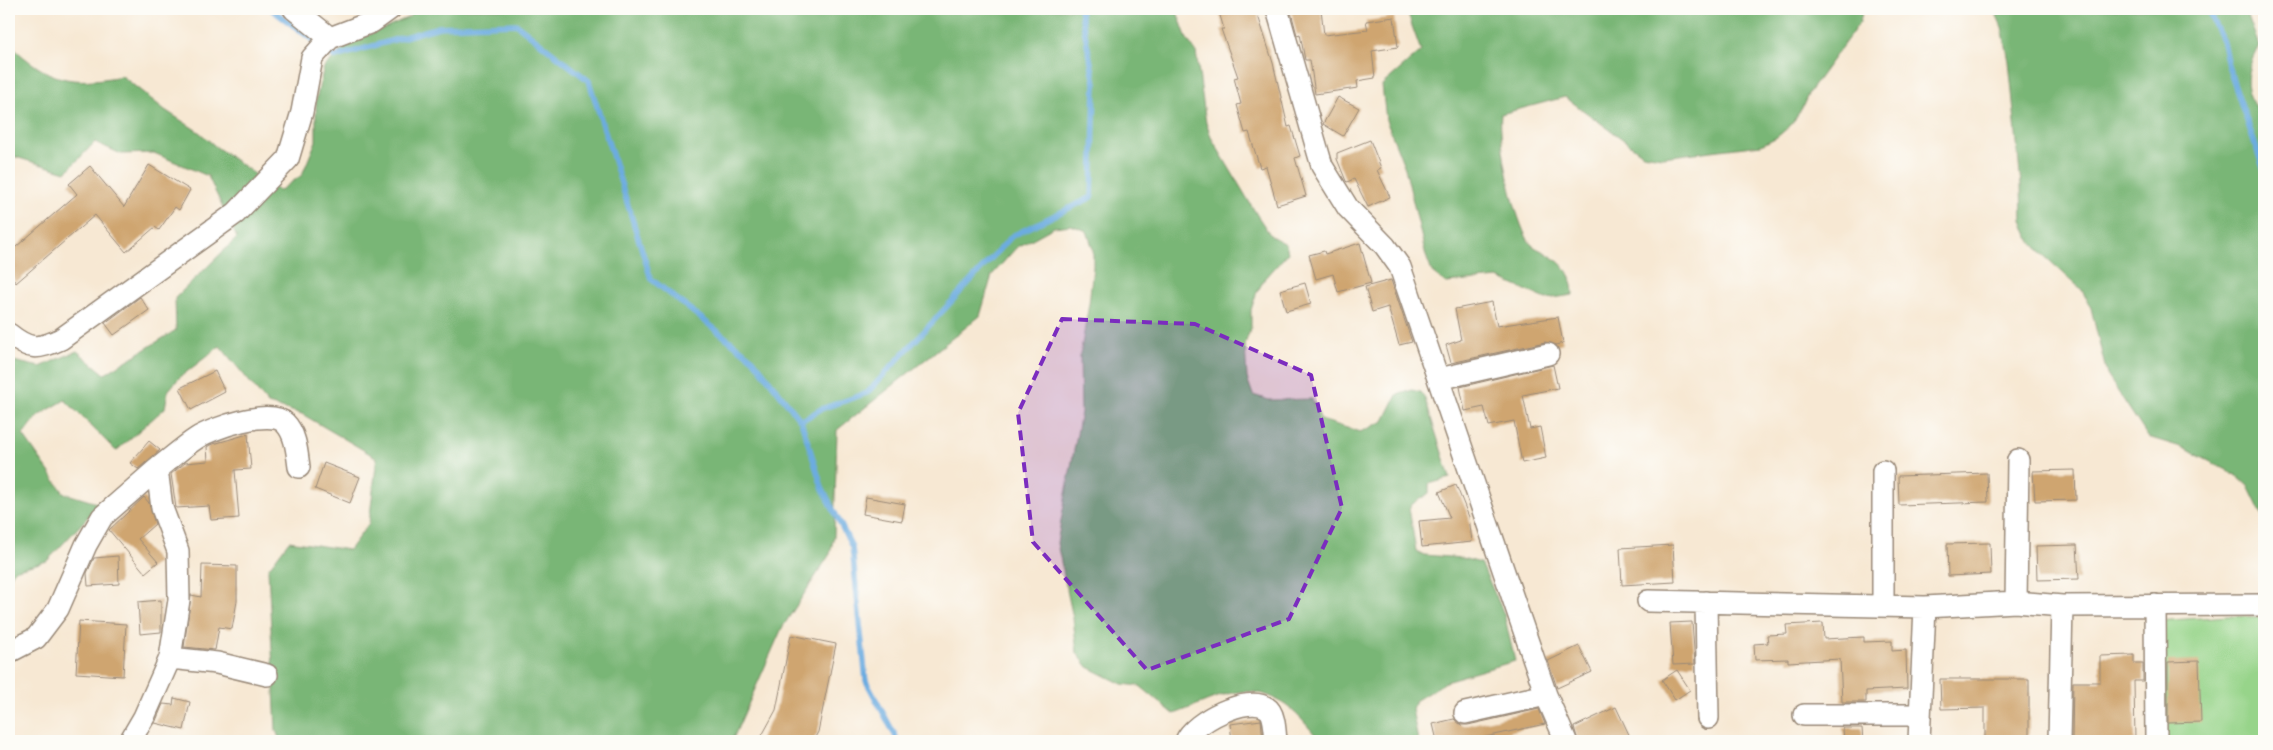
<svg xmlns="http://www.w3.org/2000/svg" width="2273" height="750" font-family="Caveat,sans-serif">
<rect width="100%" height="100%" fill="#fdfcf7"/>
<filter id="ink" filterUnits="userSpaceOnUse"><feTurbulence type="fractalNoise" baseFrequency=".02" numOctaves="2"/><feDisplacementMap in="SourceGraphic" scale="10" xChannelSelector="R" yChannelSelector="G"/><feConvolveMatrix kernelMatrix="1 2 1 2 8 2 1 2 1" color-interpolation-filters="sRGB"/></filter>
<filter id="wash" filterUnits="userSpaceOnUse"><feTurbulence type="fractalNoise" baseFrequency=".0096" numOctaves="4" result="noise"/><feDisplacementMap in="SourceGraphic" scale="20" xChannelSelector="R" yChannelSelector="G"/><feGaussianBlur stdDeviation="1.12" result="paint"/><feColorMatrix in="noise" values="0 0 0 0 0 0 0 0 0 0 0 0 0 0 0 0 0 1.4 0 .05"/><feComposite in="paint" operator="in"/></filter>
<g filter="url(#wash)">
<rect width="100%" height="100%" fill="#f7e8d3"/>
<path fill="#97d48a" stroke="#697f54" d="M 2228,616 L 2264,617 L 2264,741 L 2159,741 L 2158,621 Z"/>
<path fill="#79b676" stroke="#5a704a" d="M 417,9 L 1176,9 L 1187,39 L 1196,52 L 1206,123 L 1212,139 L 1257,215 L 1271,236 L 1286,244 L 1288,253 L 1264,280 L 1256,294 L 1251,310 L 1251,327 L 1245,344 L 1247,378 L 1253,395 L 1269,400 L 1312,399 L 1321,420 L 1360,432 L 1384,421 L 1397,395 L 1412,390 L 1420,392 L 1425,399 L 1450,478 L 1429,484 L 1429,493 C 1422,499 1415,500 1409,508 L 1416,551 L 1424,555 L 1462,558 L 1481,563 L 1504,614 L 1515,661 L 1449,680 L 1415,701 L 1412,709 L 1418,741 L 1320,741 C 1296,711 1271,683 1228,694 C 1210,698 1192,708 1174,714 L 1140,686 L 1122,684 L 1088,667 L 1077,653 L 1073,618 L 1057,543 L 1081,412 L 1080,356 L 1089,304 L 1093,267 L 1093,249 L 1087,231 L 1071,225 L 1054,227 L 1016,248 L 992,275 L 980,316 L 837,430 L 834,536 L 830,554 L 782,628 L 732,741 L 280,741 L 276,730 L 268,569 L 289,541 L 349,550 L 369,523 L 377,458 L 302,414 L 268,404 L 220,346 L 179,378 L 168,391 L 165,408 L 116,451 L 65,400 L 38,416 L 23,435 L 64,493 L 100,504 L 47,561 L 14,570 L 9,581 L 9,360 L 40,367 L 77,351 L 105,374 L 176,330 L 175,298 L 237,238 L 208,176 L 154,153 L 121,154 L 95,142 L 66,172 L 9,155 L 9,44 C 49,81 68,86 122,76 L 165,110 L 199,132 L 215,146 L 279,191 L 302,175 L 316,141 L 316,100 L 324,67 L 348,44 L 409,17 Z
M 1406,9 L 1863,9 L 1860,22 L 1809,92 L 1802,108 L 1791,125 L 1777,137 L 1761,145 L 1662,157 L 1643,154 L 1565,97 L 1501,114 C 1498,141 1514,220 1530,243 C 1534,248 1541,250 1546,253 C 1565,265 1572,273 1573,295 L 1546,299 L 1498,278 L 1446,283 L 1432,272 L 1426,256 L 1405,168 L 1386,120 L 1382,85 L 1421,51 Z
M 1994,9 L 2245,9 L 2247,13 L 2259,46 C 2242,76 2243,93 2264,121 L 2264,519 L 2248,486 L 2235,474 L 2181,447 L 2148,437 L 2107,375 L 2091,308 L 2082,290 L 2039,251 L 2028,236 L 2022,220 L 2021,185 L 2009,61 L 2002,27 Z"/>
<g fill="none" stroke-linecap="round" stroke-linejoin="round">
<path stroke="#6cace0" stroke-width="5.5" d="M 271,9 L 335,57 L 439,27 L 516,24 L 589,81 L 651,279 L 753,359 L 801,421 L 822,487 L 852,547 L 866,681 L 896,737 L 895,741
M 2207,9 L 2223,42 L 2228,66 L 2264,170
M 801,421 L 821,409 L 867,393 L 1012,236 L 1092,197 L 1095,83 L 1080,9"/>
</g>
<g id="blocks">
<path fill="#cfa570" d="M 1218,9 L 1256,9 L 1273,63 L 1288,127 L 1291,126 L 1300,156 L 1295,158 L 1306,196 L 1277,205 L 1266,166 L 1260,168 L 1249,132 L 1245,133 L 1237,105 L 1241,104 L 1234,78 L 1238,77 L 1221,29 L 1224,29 Z
M 1321,9 L 1324,35 L 1368,30 L 1366,21 L 1394,17 L 1398,47 L 1372,51 L 1375,78 L 1357,81 L 1358,88 L 1315,94 L 1310,60 L 1305,60 L 1300,34 L 1297,35 L 1291,12 Z
M 1338,97 L 1359,108 L 1343,136 L 1323,124 Z
M 1370,140 L 1381,168 L 1377,170 L 1390,197 L 1368,207 L 1354,179 L 1347,182 L 1346,181 L 1337,159 L 1337,153 Z
M 149,165 L 190,190 L 179,210 L 175,207 L 159,230 L 155,227 L 126,252 L 95,215 L 16,283 L 9,273 L 9,253 L 77,194 L 69,184 L 90,166 L 124,207 Z
M 1360,243 L 1371,283 L 1338,292 L 1333,274 L 1316,279 L 1309,255 L 1324,251 L 1325,254 Z
M 1391,280 L 1412,342 L 1399,345 L 1388,307 L 1372,312 L 1365,287 Z
M 1305,283 L 1311,304 L 1286,311 L 1280,290 Z
M 140,297 L 149,310 L 114,335 L 105,323 Z
M 1492,302 L 1497,326 L 1558,317 L 1563,343 L 1556,345 L 1545,342 L 1451,363 L 1446,345 L 1461,340 L 1455,309 Z
M 1553,365 L 1558,388 L 1523,395 L 1530,429 L 1540,427 L 1546,458 L 1522,463 L 1514,421 L 1489,426 L 1484,407 L 1465,411 L 1460,387 Z
M 215,371 L 225,392 L 191,410 L 180,388 Z
M 248,434 L 251,469 L 235,470 L 239,518 L 211,520 L 209,506 L 176,508 L 171,474 L 185,463 L 208,461 L 207,447 L 210,445 Z
M 149,441 L 160,450 L 138,469 L 130,463 Z
M 324,463 L 360,477 L 350,503 L 315,489 Z
M 2075,470 L 2076,500 L 2035,501 L 2033,471 Z
M 1987,473 L 1988,502 L 1899,505 L 1898,476 Z
M 1456,485 L 1469,517 L 1472,542 L 1422,547 L 1419,521 L 1450,518 L 1439,492 Z
M 144,497 L 149,503 L 155,524 L 138,539 L 158,562 L 145,573 L 109,530 Z
M 866,497 L 905,504 L 902,521 L 863,514 Z
M 1990,543 L 1991,574 L 1948,576 L 1947,544 Z
M 1673,545 L 1675,582 L 1622,585 L 1620,548 Z
M 2077,545 L 2079,579 L 2037,580 L 2036,546 Z
M 118,556 L 119,584 L 88,586 L 87,573 L 94,558 Z
M 202,565 L 237,566 L 237,601 L 232,629 L 219,627 L 215,650 L 184,647 L 191,595 L 201,597 Z
M 161,600 L 161,632 L 140,634 L 138,602 Z
M 79,621 L 126,624 L 123,676 L 76,673 Z
M 1692,622 L 1695,664 L 1673,665 L 1670,623 Z
M 1823,623 L 1824,639 L 1864,637 L 1864,642 L 1892,641 L 1892,651 L 1906,650 L 1907,689 L 1866,691 L 1866,702 L 1842,702 L 1840,659 L 1788,662 L 1788,659 L 1755,660 L 1754,644 L 1768,643 L 1767,635 L 1787,634 L 1786,625 Z
M 791,635 L 836,644 L 818,732 L 813,741 L 759,741 L 776,710 Z
M 1579,646 L 1592,672 L 1557,688 L 1548,661 Z
M 2134,655 L 2134,663 L 2143,663 L 2143,681 L 2134,681 L 2135,741 L 2072,741 L 2073,682 L 2100,682 L 2100,656 Z
M 2199,661 L 2201,722 L 2168,723 L 2168,662 Z
M 1677,670 L 1690,690 L 1675,700 L 1662,680 Z
M 1940,679 L 2029,679 L 2029,741 L 1985,741 L 1985,708 L 1941,709 Z
M 174,698 L 190,702 L 184,730 L 155,723 L 163,704 L 173,705 Z
M 1616,707 L 1632,741 L 1578,741 L 1574,727 Z
M 1539,709 L 1545,724 L 1467,741 L 1437,741 L 1433,724 L 1454,719 L 1461,725 L 1468,725 Z
M 1261,720 L 1263,741 L 1232,741 L 1230,724 Z
M 1843,728 L 1862,728 L 1863,741 L 1844,741 Z"/>
</g>
</g>
<g filter="url(#ink)">
<use href="#blocks" fill-opacity="0" stroke="#998978" stroke-width="1"/>
<g fill="none" stroke-linecap="round" stroke-linejoin="round">
<defs>
<path id="minor" d="M 294,9 L 330,38
M 1277,9 L 1322,166 L 1348,208 L 1385,246 L 1400,267 L 1546,695 L 1566,741
M 9,334 C 29,350 38,350 61,339 L 236,213 L 288,159 L 302,112 L 312,58 L 330,38 L 372,22 L 390,9
M 1439,379 L 1548,354
M 1883,471 L 1883,606
M 1648,601 L 1925,607 L 2016,602 L 2062,606 L 2264,605
M 1706,602 L 1708,718
M 2016,602 L 2018,460
M 2155,605 L 2156,741
M 9,652 L 36,638 L 58,609 L 86,545 L 102,517 L 157,469
M 170,658 L 217,663 L 267,675
M 1465,713 L 1546,695
M 1804,715 L 1919,715
M 130,741 L 144,717 L 170,658 L 179,600 L 178,551 L 162,508 L 157,469 C 170,459 183,447 197,438 C 213,428 270,408 285,423 C 296,434 297,453 299,467
M 1186,741 C 1193,722 1248,694 1267,708 C 1275,713 1275,733 1276,741
M 1919,741 L 1925,607
M 2059,741 L 2062,606"/>
</defs>
<use href="#minor" stroke="#998978" stroke-width="24"/>
<use href="#minor" stroke="#fff" stroke-width="21"/>
</g>
</g>
<path fill="#7b2cbf" fill-opacity="0.2" stroke="#7b2cbf" stroke-width="4" stroke-dasharray="10 6" stroke-linejoin="round" d="M 1062,319 L 1195,324 L 1311,375 L 1342,508 L 1289,619 L 1147,670 L 1033,542 L 1018,413 Z"/>
<rect width="2273" height="750" fill="none" stroke="#fdfcf7" stroke-width="30"/>
</svg>
